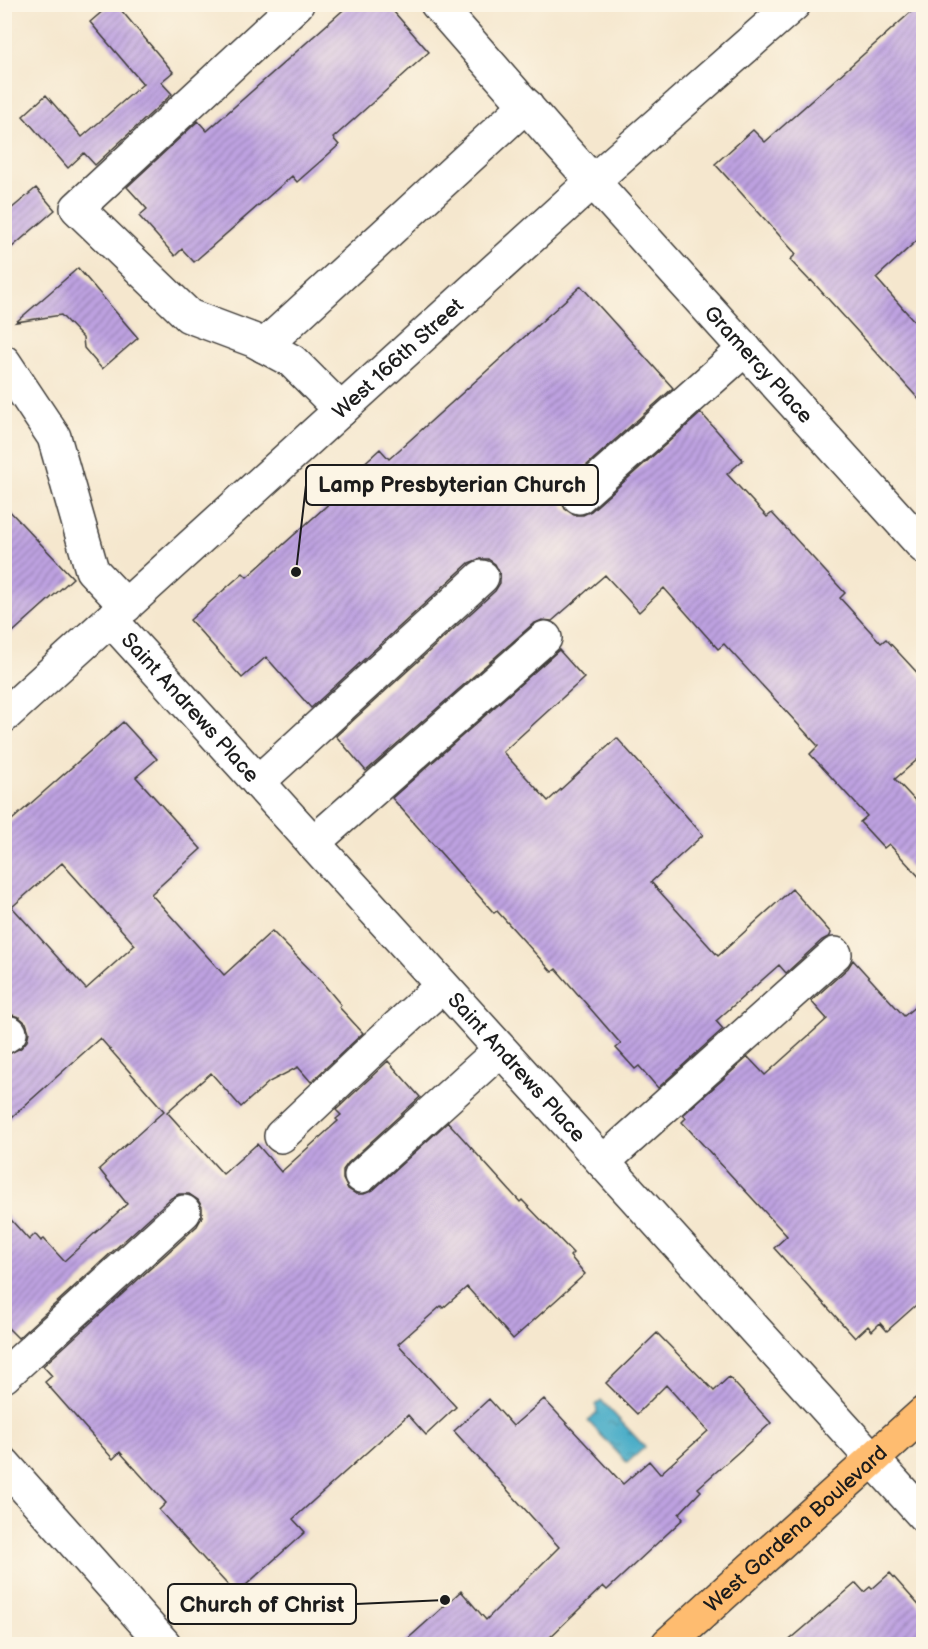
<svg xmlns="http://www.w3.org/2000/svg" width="928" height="1649" font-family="'Balsamiq Sans',sans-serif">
<defs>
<pattern id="water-ripples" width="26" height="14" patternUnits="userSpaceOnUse" patternTransform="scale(1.5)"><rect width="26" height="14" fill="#47acc7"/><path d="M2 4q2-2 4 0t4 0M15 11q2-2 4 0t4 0" fill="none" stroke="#3a8ba1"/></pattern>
<pattern id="building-hatch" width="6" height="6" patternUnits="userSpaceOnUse" patternTransform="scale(1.5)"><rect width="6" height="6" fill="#bea2e1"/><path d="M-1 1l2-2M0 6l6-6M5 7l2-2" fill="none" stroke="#9a83b6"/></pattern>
</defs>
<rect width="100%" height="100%" fill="#fcf5e5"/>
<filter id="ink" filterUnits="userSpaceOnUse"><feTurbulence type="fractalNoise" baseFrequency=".0167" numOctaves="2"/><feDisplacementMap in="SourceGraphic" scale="12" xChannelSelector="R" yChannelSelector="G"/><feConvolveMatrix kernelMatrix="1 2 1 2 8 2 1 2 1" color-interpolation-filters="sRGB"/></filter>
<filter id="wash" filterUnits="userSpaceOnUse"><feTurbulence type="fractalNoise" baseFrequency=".008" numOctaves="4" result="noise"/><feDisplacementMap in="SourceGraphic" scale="24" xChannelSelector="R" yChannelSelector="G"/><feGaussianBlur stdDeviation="1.35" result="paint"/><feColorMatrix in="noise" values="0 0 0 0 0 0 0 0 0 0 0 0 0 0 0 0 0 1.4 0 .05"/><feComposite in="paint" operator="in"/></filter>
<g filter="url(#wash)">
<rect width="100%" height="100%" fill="#f5e7ce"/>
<path fill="url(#water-ripples)" stroke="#326472" stroke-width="1.5" d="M 601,1400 L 645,1447 L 627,1463 L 588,1421 L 597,1412 L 596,1405 Z"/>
<g id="blocks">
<path fill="url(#building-hatch)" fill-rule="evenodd" d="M 111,4 L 116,4 L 173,72 L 161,82 L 172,94 L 95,165 L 84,153 L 68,168 L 23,116 L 46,95 L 82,137 L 143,84 L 90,22 Z
M 350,4 L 387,4 L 429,52 L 333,138 L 339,145 L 297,182 L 292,176 L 194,262 L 182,249 L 175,256 L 139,216 L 147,209 L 127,187 L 198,121 L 207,131 Z
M 920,4 L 924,4 L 924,234 L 876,278 L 924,332 L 924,405 L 811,280 L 810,281 L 790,260 L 796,254 L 715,164 L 753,130 L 765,142 Z
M 36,188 L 55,210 L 4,254 L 4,215 Z
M 78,268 L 138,338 L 102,369 L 84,348 L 83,338 L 61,315 L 16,322 Z
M 581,286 L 673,388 L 567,483 L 561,492 L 561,500 L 565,509 L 574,515 L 583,515 L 591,511 L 701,413 L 743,460 L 727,474 L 767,517 L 772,513 L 845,593 L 840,598 L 881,643 L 886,639 L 924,680 L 924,754 L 895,779 L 924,810 L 924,882 L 889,844 L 884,848 L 860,822 L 867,816 L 810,754 L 818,746 L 724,644 L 718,649 L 664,588 L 639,612 L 605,575 L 552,621 L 542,620 L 533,624 L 366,771 L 336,736 L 495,591 L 500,583 L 500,574 L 495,564 L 488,559 L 479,559 L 469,563 L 311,708 L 266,657 L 242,678 L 190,620 L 243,573 L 247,577 L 333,500 L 329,495 L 380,449 L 389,459 Z
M 4,505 L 73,578 L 4,640 Z
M 559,650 L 584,678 L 503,752 L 548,801 L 617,738 L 703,835 L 651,882 L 718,956 L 792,889 L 831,933 L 830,936 L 822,940 L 786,973 L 779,965 L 716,1021 L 723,1029 L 658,1088 L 639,1066 L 635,1069 L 616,1048 L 621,1044 L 556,969 L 552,972 L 497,911 L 494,913 L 392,798 Z
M 123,722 L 157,759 L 136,777 L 201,849 L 151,894 L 224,975 L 272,931 L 321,981 L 341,1005 L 339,1007 L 363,1033 L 311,1082 L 298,1067 L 269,1082 L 241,1107 L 211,1073 L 167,1112 L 223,1174 L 257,1144 L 281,1172 L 338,1121 L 336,1119 L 341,1115 L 336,1110 L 388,1061 L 420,1097 L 348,1163 L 343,1170 L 343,1179 L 348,1189 L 356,1194 L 364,1194 L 373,1190 L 448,1122 L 520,1202 L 522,1200 L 573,1253 L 570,1256 L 585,1274 L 513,1339 L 467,1287 L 443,1308 L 441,1306 L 398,1344 L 456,1407 L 426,1435 L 408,1415 L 293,1519 L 305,1532 L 236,1594 L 159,1510 L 166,1503 L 120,1452 L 113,1459 L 45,1382 L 52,1376 L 43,1366 L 197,1226 L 202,1217 L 202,1207 L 198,1200 L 189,1194 L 179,1194 L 171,1198 L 18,1338 L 4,1324 L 4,1212 L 29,1240 L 35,1234 L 41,1241 L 44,1239 L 64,1261 L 127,1204 L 99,1169 L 164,1111 L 100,1038 L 4,1124 L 4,1056 L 21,1048 L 27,1041 L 29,1032 L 26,1023 L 19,1017 L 9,1014 L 4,1016 L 4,827 ZM 62,863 L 135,945 L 86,989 L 12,907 Z
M 853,960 L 904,1016 L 924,999 L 924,1298 L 887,1331 L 880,1323 L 872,1331 L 868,1326 L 855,1338 L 774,1248 L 787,1236 L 682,1122 L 686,1118 L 683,1115 L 748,1057 L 765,1075 L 827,1019 L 811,1001 L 848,968 Z
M 657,1333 L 714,1391 L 729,1377 L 771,1423 L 698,1488 L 701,1491 L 679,1514 L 683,1519 L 607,1590 L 603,1586 L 543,1644 L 402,1644 L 461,1591 L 486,1620 L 559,1547 L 454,1431 L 489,1399 L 513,1426 L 544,1399 L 623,1484 L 649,1461 L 660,1474 L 708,1431 L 666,1385 L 637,1414 L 606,1383 Z
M 890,1573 L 924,1611 L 924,1644 L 785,1644 L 856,1583 L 864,1592 L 870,1587 L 872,1589 Z"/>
</g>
</g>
<g filter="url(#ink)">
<use href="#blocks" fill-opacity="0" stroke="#3d3a37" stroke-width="1.5"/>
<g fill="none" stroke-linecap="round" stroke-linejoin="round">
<defs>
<g id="minor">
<path d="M 297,4 L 77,208 L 189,316 L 253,340 L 292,361 L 341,410"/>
<path id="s1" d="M 437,4 L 561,146 L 924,547"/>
<path d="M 264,346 L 526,105"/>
<path d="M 4,362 L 54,437 L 92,570 L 126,606"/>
<path d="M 579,497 L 745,349"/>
<path id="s2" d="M 111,620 L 924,1516"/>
<path id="s3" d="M 4,716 L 593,181 L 794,4"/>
<path d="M 258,782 L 482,577"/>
<path d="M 313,843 L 545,638"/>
<path d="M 4,1037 L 10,1033"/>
<path d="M 281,1136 L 374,1048 L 442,986"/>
<path d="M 603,1162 L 835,954"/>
<path d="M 361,1176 L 500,1050"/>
<path d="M 4,1376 L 184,1212"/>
<path d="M 4,1464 L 164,1644"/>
</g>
<g id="major">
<path id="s4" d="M 668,1644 L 924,1413"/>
</g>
</defs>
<use href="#minor" stroke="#3d3a37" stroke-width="36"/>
<use href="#major" stroke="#3d3a37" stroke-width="36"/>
<use href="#minor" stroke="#fff" stroke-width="33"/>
<use href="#major" stroke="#febc70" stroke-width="33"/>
</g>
</g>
<g text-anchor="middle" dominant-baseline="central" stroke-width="6" stroke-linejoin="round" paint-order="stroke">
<g font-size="21" fill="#1c1c1c" stroke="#fcf5e5">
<text stroke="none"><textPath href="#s3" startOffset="532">West 166th Street</textPath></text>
<text stroke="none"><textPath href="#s1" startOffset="483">Gramercy Place</textPath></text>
<text stroke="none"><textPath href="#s2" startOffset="118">Saint Andrews Place</textPath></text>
<text stroke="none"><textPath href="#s2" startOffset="604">Saint Andrews Place</textPath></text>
<text stroke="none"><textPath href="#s4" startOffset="172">West Gardena Boulevard</textPath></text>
</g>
</g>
<path fill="none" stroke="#1c1c1c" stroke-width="2" d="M296 572L306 485M445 1600L356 1604"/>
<g fill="#1c1c1c" stroke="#fcf5e5" stroke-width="2">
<circle cx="296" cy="572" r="6"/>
<circle cx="445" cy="1600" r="6"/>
</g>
<g fill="#fcf5e5" stroke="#1c1c1c" stroke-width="2">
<rect x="306" y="465" width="292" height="40" rx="6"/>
<rect x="168" y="1584" width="188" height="40" rx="6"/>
</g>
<g font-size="22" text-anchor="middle" font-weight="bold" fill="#1c1c1c">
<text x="452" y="492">Lamp Presbyterian Church</text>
<text x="262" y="1612">Church of Christ</text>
</g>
<rect width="928" height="1649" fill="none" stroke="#fcf5e5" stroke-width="24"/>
</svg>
